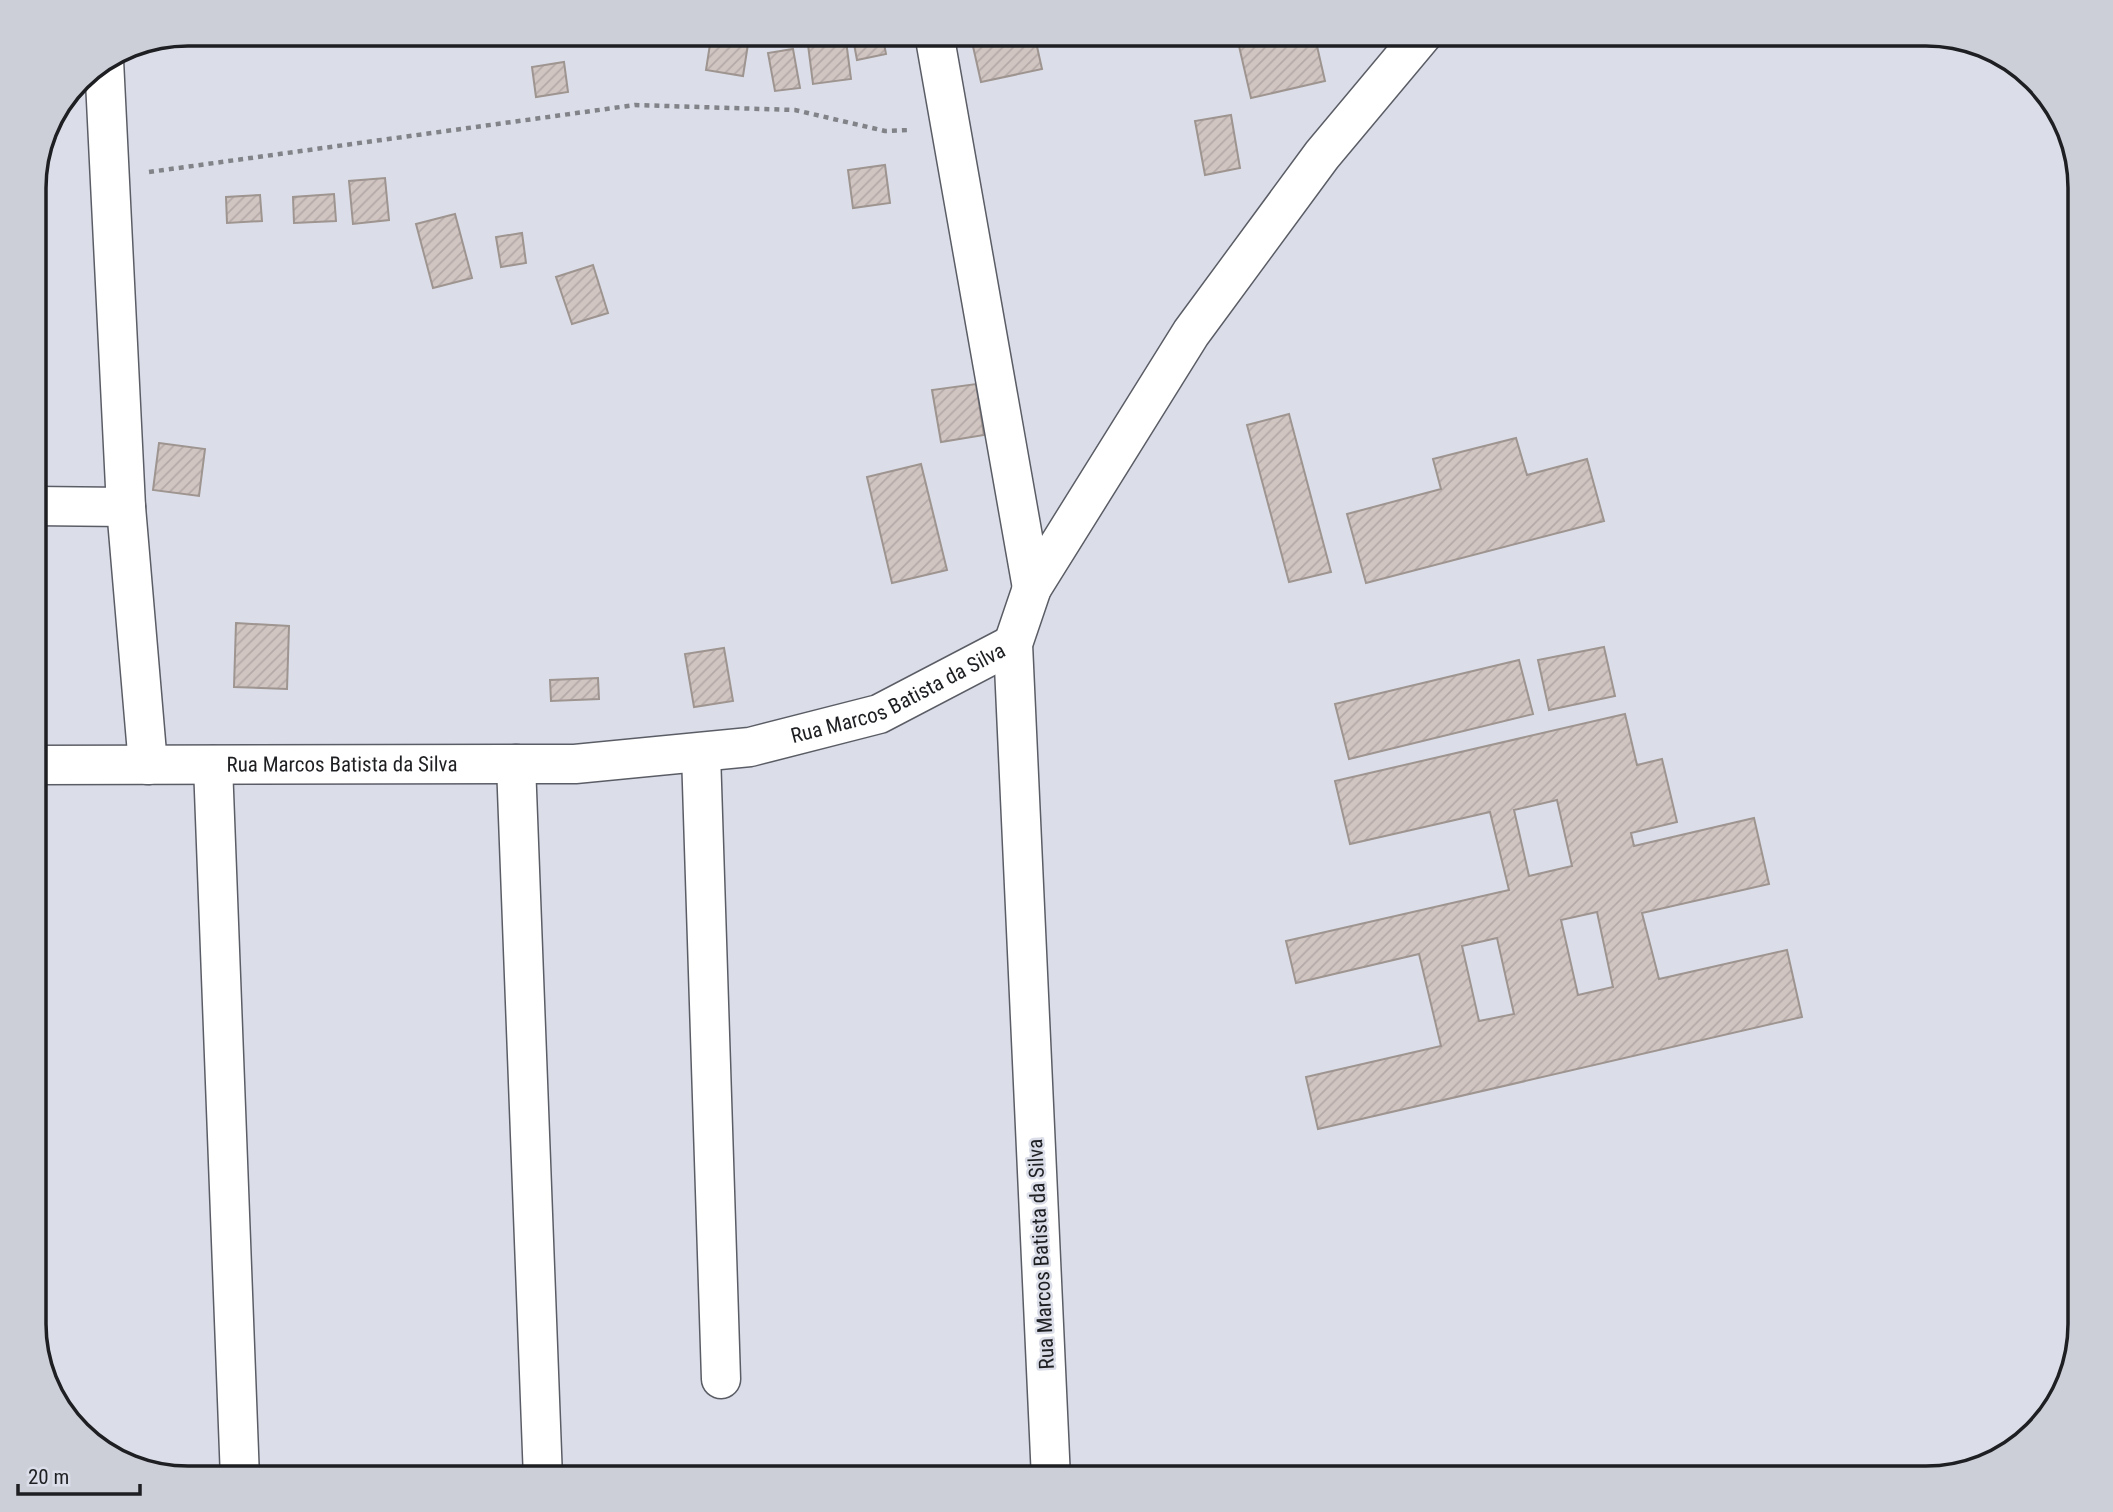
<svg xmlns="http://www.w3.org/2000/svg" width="2113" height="1512" font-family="'Roboto Condensed',sans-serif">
<defs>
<pattern id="building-hatch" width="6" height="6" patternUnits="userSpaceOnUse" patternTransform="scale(1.75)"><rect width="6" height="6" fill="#d1c5c2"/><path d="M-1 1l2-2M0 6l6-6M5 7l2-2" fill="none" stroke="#b3a9a6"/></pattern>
</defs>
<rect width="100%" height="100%" fill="#dbdee8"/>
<path fill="url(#building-hatch)" stroke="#9e9490" stroke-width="2" fill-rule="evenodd" d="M 828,33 L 845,33 L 851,79 L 813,84 L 807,37 Z
M 852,33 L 882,33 L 886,54 L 857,60 Z
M 970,33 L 1034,33 L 1042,69 L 981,82 Z
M 1236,33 L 1314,33 L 1325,81 L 1251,98 Z
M 711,38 L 748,44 L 743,76 L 706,70 Z
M 793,49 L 800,88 L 775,91 L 768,53 Z
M 564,62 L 568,92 L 536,97 L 532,67 Z
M 1231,115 L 1240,168 L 1205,175 L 1195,121 Z
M 885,165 L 890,203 L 853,208 L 848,170 Z
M 385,178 L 389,220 L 353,224 L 349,181 Z
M 334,194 L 336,221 L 294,223 L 293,197 Z
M 260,195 L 262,221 L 227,223 L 226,197 Z
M 455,214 L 472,278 L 433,288 L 416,224 Z
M 522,233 L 526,263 L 501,267 L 496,237 Z
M 593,265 L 608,313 L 572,324 L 556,277 Z
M 976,384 L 984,435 L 941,442 L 932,390 Z
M 1289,414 L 1331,572 L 1289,582 L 1247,425 Z
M 1516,438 L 1527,475 L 1587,459 L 1604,521 L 1366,583 L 1347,514 L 1441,489 L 1433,459 Z
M 159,443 L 205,449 L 199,496 L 153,490 Z
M 921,464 L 947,570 L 892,583 L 867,477 Z
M 236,623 L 289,626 L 287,689 L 234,687 Z
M 1604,647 L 1615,696 L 1549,710 L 1538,660 Z
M 724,648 L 733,701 L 694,707 L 685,654 Z
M 1519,660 L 1533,714 L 1349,759 L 1335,704 Z
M 598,678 L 599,699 L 551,701 L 550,680 Z
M 1625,714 L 1637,765 L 1662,759 L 1677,822 L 1631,833 L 1634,846 L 1754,818 L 1769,884 L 1642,913 L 1659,979 L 1787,950 L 1802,1017 L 1318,1129 L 1306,1077 L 1441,1046 L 1419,954 L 1296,983 L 1286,941 L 1509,890 L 1490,812 L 1350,844 L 1335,781 ZM 1557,800 L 1572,866 L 1529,876 L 1514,810 ZM 1597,912 L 1613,987 L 1578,995 L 1561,920 ZM 1497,938 L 1514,1014 L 1479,1021 L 1462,946 Z"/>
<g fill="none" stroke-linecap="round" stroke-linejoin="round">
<defs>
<g id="minor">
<path d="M 934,33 L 1032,588"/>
<path d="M 104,60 L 126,507 L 148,765"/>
<path d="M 34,506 L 126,507"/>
<path d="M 701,753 L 721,1379"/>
<path d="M 516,764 L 543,1479"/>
<path id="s1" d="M 34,765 L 575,764 L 750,747 L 879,714 L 1013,644"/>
<path d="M 213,765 L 240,1479"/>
<path d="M 1051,1479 L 1013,644 L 1032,588 L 1191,333 L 1322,155 L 1424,33"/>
</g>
</defs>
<use href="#minor" stroke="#5b5d66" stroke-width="41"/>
<path stroke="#818389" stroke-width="4.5" stroke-dasharray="5 5" stroke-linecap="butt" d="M 149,172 L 635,105 L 795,110 L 885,131 L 910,130"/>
<use href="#minor" stroke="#fff" stroke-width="38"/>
</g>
<g text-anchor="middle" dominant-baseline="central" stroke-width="5" stroke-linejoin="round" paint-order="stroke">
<g font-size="21" fill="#1e1f22" stroke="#dbdee8">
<text stroke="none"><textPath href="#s1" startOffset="875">Rua Marcos Batista da Silva</textPath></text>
<text stroke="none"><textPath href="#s1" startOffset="308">Rua Marcos Batista da Silva</textPath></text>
<text transform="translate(1041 1254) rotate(-93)">Rua Marcos Batista da Silva</text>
</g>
</g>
<path d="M0 0H2113V1512H0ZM188 46H1926A142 142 0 0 1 2068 188V1324A142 142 0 0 1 1926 1466H188A142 142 0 0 1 46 1324V188A142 142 0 0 1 188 46Z" fill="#cccfd8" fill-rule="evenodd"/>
<path fill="none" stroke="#1e1f22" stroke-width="3.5" d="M188 46H1926A142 142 0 0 1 2068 188V1324A142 142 0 0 1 1926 1466H188A142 142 0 0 1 46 1324V188A142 142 0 0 1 188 46Z"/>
<path d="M18 1484v10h122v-10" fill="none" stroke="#1e1f22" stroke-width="3.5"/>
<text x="28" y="1484" font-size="21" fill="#1e1f22" stroke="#dbdee8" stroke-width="5" paint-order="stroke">20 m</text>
</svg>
